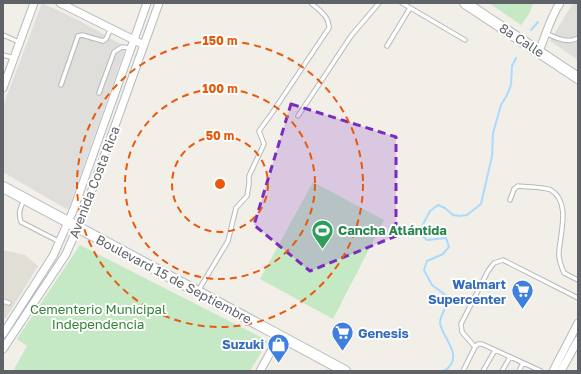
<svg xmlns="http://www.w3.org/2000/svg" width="581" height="374" font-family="'Golos Text',sans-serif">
<rect width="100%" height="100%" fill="#f1efe8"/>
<path fill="#e0deda" d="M 42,3 L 82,22 L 126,47 L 68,210 L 3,172 L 3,106 Z
M 573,3 L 578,3 L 578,60 L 550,41 Z"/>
<path fill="#e1ded6" d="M 3,250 L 25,255 L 38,266 L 6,318 L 3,319 Z"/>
<path fill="#c5e8c5" d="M 489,3 L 533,3 L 529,14 L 521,25 Z
M 313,182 L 384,220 L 333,319 L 260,279 Z
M 80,245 L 268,341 L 250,371 L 13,371 L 27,346 L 17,339 Z"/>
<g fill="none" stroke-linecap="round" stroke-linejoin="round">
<path stroke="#aadaff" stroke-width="2" d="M 531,30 L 538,22
M 444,371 C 466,357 442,338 440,323 C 440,314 448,307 448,297 L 432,285 L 424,270 L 427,261 L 443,254 L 449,247 L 446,238 L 427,240 L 422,236 L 420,230 L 430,211 L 438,205 L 445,208 L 453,215 L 459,216 L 467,215 L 481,204 L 492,156 L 493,133 L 501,105 L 507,95 L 511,85 L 512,66 L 516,58"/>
<defs>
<path id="lane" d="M 402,3 L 465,40
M 546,33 C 555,38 568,44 578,38
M 3,35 L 19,42
M 387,46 L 410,8
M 3,55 L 14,58
M 61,85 L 78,36 L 82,35 L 103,41 L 106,39 L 111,28
M 99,93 L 114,52 L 122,47 L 130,48
M 298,116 L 351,36 L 379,3
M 24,200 C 20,208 18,213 21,222 L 60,242
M 510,200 L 514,189 L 518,186 C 526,187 545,187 551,190 C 571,202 560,234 559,252 C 558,259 561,266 564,273 L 578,280
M 198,291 L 228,241 L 236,208 L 247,196 L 249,184 L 249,176 L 264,144 L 259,131 L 272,113 L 329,28 C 329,16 320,11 311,3
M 3,301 L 9,303
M 475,347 L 462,332 L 461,324 L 488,271 L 494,263 L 503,260 L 578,298
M 463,371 L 475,347 L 478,344 L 482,344 L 541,371
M 483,371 L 495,350
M 502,371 L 510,357
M 519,371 L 523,363"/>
<path id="street" d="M 60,3 L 144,45
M 539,51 C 546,35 550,18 560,3
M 3,88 L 34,3
M 3,334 L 53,256 L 73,211 L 147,3
M 3,349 L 66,254 L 83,215 L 159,3
M 260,371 L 280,335
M 553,371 L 578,323
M 561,371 L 578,340"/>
<path id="secondary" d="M 465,3 L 578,78
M 3,187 L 345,371"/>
</defs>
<use href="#lane" stroke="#b5b8bc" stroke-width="5.5"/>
<use href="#street" stroke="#b5b8bc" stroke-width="9"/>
<use href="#secondary" stroke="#b6babf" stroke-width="12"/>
<use href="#lane" stroke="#fff" stroke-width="3.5"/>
<use href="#street" stroke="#fff" stroke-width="7"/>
<use href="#secondary" stroke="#fff" stroke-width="10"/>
</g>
<path fill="#7b2cbf" fill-opacity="0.2" stroke="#7b2cbf" stroke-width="3" stroke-dasharray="8 5" stroke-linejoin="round" d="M 291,104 L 396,137 L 396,236 L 310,271 L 254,225 Z"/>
<g fill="none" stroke="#e8590c" stroke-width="2" stroke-dasharray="7 5">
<circle cx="220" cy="184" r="48"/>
<circle cx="220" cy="184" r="95"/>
<circle cx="220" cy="184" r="143"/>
</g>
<defs>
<symbol id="stadium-pin" viewBox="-11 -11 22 30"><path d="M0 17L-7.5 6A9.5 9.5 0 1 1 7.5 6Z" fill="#2e9e5b" stroke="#fff"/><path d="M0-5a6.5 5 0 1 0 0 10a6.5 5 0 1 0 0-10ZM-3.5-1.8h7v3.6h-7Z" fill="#fff"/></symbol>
<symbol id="supermarket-pin" viewBox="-11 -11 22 30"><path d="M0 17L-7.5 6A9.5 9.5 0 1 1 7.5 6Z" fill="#3f7fe0" stroke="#fff"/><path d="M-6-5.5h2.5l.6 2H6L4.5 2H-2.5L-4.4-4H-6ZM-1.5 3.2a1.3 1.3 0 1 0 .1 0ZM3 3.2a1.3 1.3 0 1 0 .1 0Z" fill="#fff"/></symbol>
<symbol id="shop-pin" viewBox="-11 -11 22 30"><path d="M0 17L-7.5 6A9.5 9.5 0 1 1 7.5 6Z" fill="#3f7fe0" stroke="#fff"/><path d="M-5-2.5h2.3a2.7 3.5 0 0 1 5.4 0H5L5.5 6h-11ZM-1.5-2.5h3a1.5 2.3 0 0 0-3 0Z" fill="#fff"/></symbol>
</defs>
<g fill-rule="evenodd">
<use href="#stadium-pin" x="310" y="218" width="25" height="34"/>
<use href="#supermarket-pin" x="510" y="278" width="25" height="34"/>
<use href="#supermarket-pin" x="330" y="320" width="25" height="34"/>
<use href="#shop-pin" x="266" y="332" width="25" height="34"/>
</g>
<g text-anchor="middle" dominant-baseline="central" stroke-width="4" stroke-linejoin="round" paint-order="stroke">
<g font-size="13" fill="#5f6368" stroke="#fff">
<text transform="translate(522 40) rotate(33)">8a Calle</text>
<text transform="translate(94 182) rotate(-69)">Avenida Costa Rica</text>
<text transform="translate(174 279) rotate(28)">Boulevard 15 de Septiembre</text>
</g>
<g font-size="13" font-weight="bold" fill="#27864d" stroke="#fff" text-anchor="start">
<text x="338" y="230">Cancha Atlántida</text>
</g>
<g font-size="13" font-weight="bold" fill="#366cbe" stroke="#fff" text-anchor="end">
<text x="506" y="284">Walmart<tspan x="506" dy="15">Supercenter</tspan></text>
<text x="358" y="333" text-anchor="start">Genesis</text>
<text x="264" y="344">Suzuki</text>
</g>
<g font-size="13" fill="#348238" stroke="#fff">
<text x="98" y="309">Cementerio Municipal<tspan x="98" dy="15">Independencia</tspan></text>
</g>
</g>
<circle cx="220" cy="184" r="6" fill="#e8590c" stroke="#fff" stroke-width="2"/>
<g font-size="12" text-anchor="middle" font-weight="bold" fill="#e8590c" stroke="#fff" stroke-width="4" stroke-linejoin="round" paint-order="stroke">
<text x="220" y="45">150 m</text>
<text x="220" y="93">100 m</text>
<text x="220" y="140">50 m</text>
</g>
<rect width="581" height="374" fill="none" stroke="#5f6368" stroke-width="8"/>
</svg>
